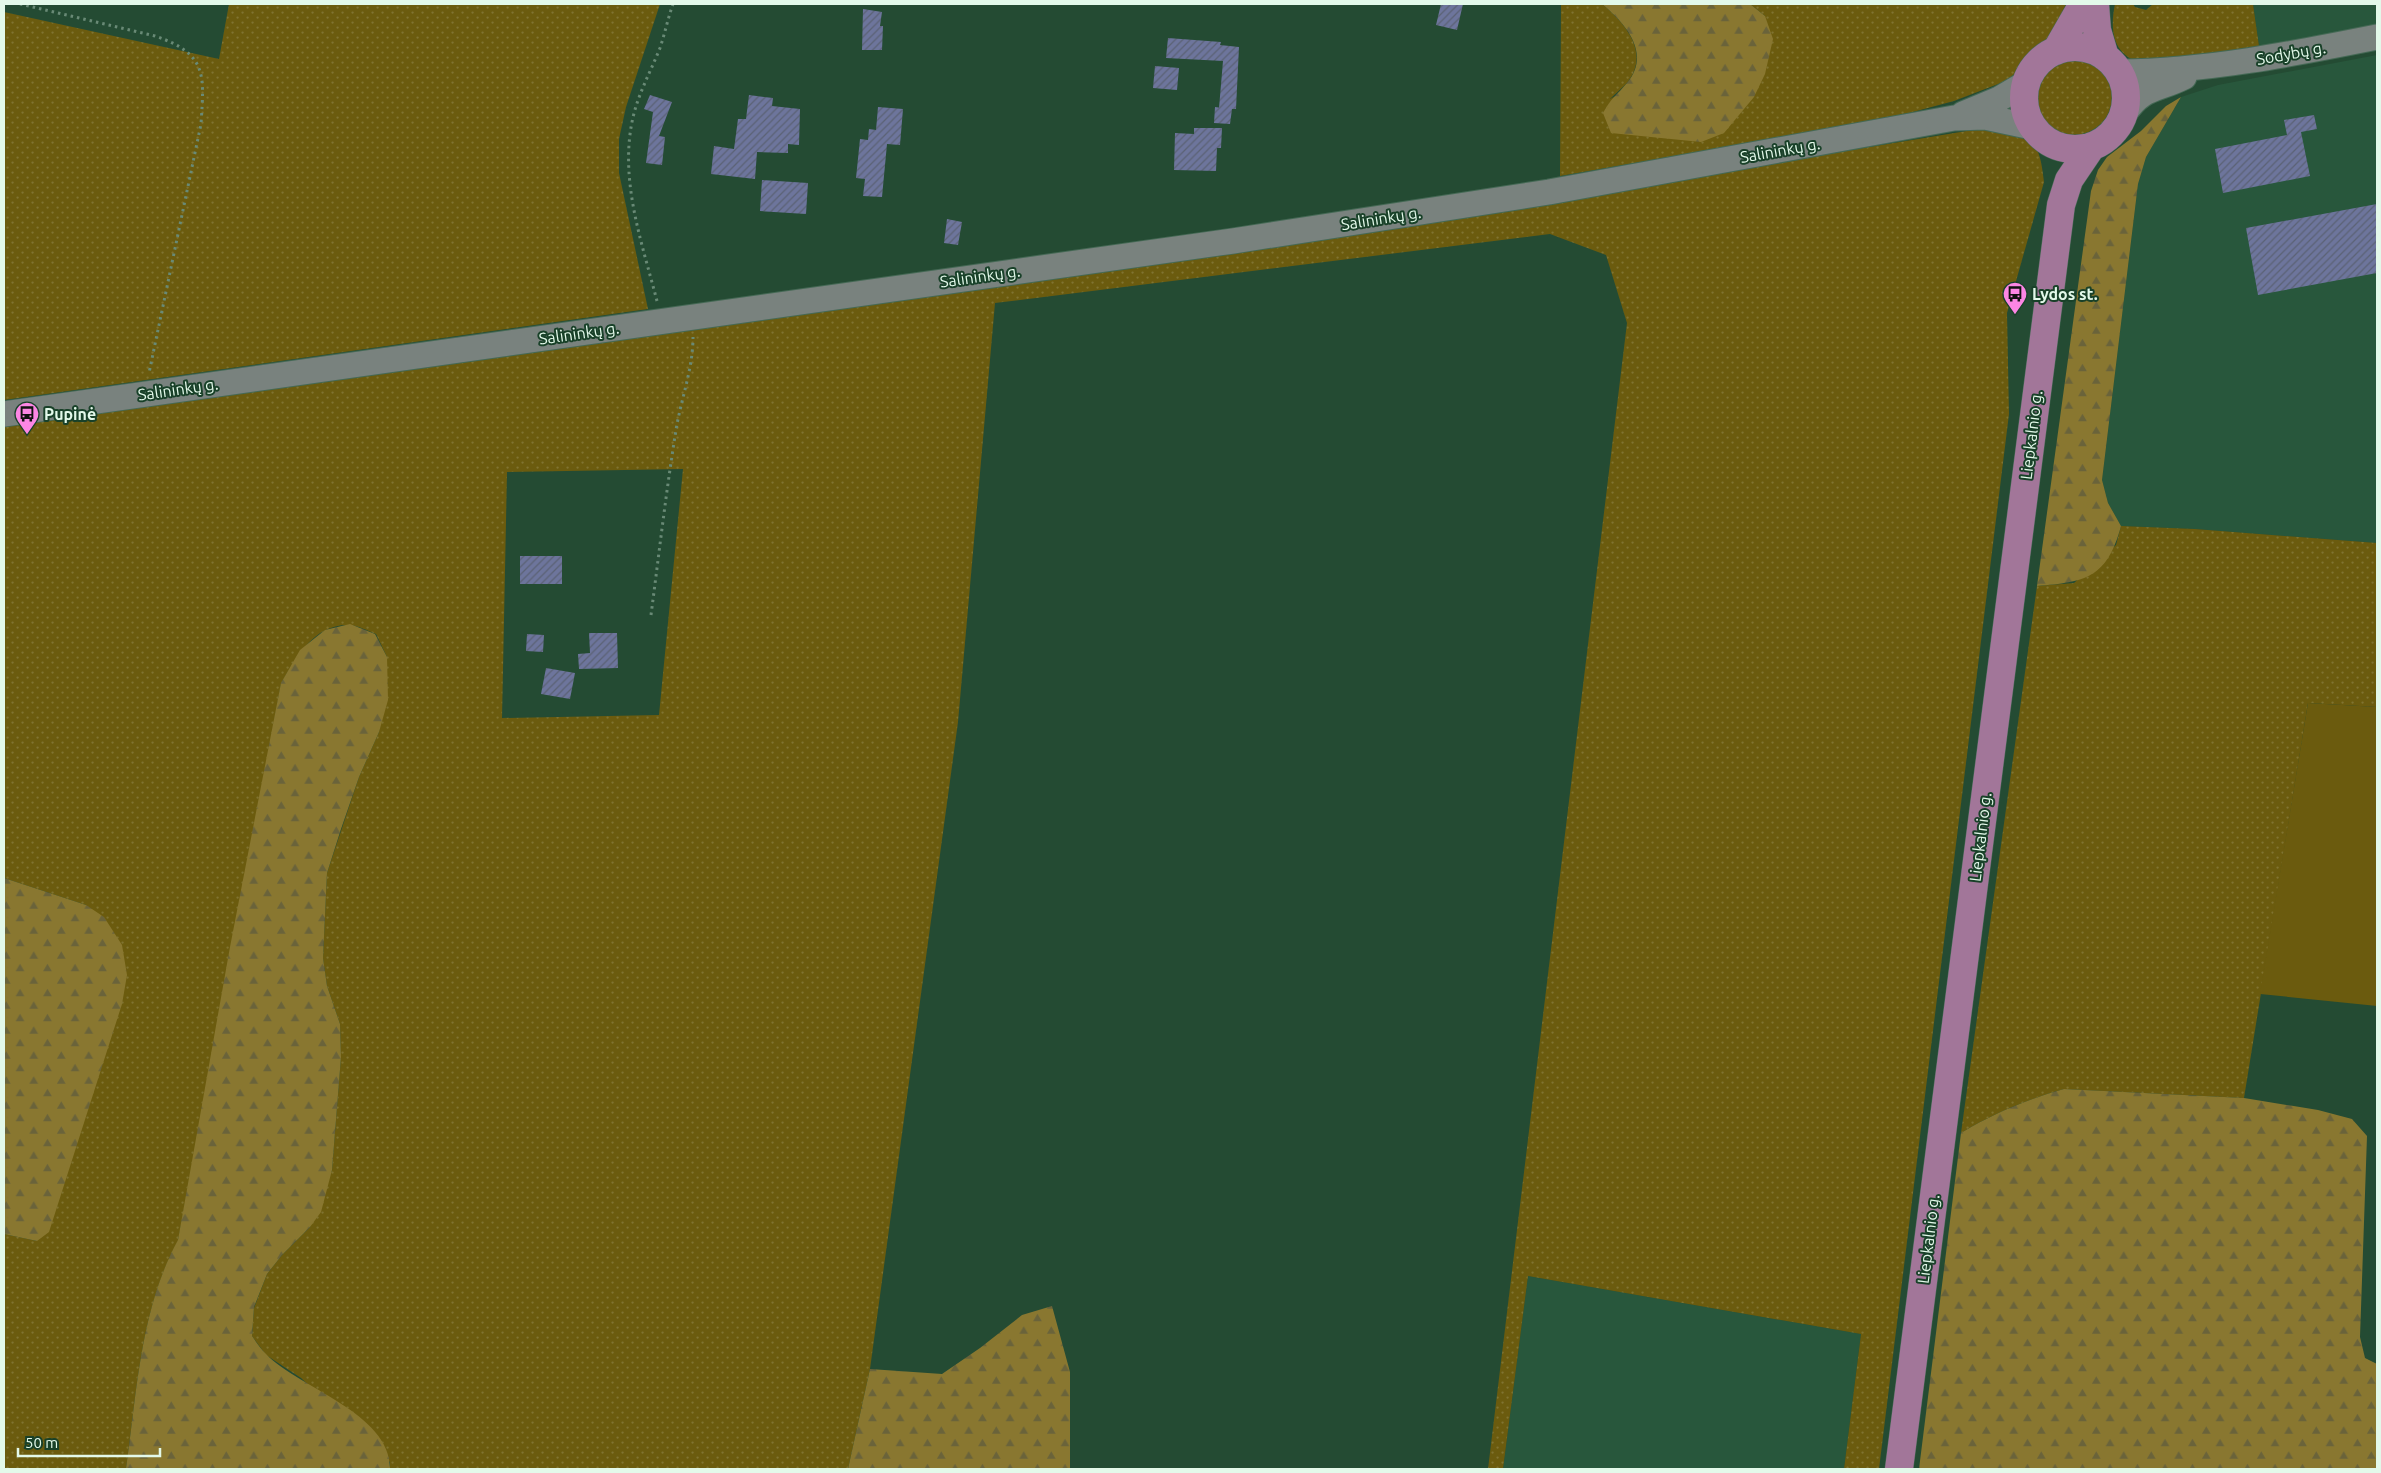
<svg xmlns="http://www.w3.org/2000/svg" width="2381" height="1473" font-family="Ubuntu,sans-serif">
<defs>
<pattern id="grass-dots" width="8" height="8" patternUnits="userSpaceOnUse" patternTransform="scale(1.25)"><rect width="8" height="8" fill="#6b5b0e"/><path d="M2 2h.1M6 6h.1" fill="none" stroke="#807331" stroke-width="1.8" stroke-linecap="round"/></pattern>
<pattern id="forest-firs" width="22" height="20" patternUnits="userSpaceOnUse" patternTransform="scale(1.25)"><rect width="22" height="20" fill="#897730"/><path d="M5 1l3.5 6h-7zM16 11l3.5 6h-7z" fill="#6a633a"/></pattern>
<pattern id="building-hatch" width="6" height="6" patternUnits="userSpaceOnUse" patternTransform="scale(1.25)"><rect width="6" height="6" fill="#6d759c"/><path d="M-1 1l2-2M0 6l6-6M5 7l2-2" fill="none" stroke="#5b6275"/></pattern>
</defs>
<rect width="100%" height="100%" fill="#244b33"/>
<path fill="#28573c" d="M 2253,4 L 2377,4 L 2377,28 L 2259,46 Z
M 2377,55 L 2377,543 L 2195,529 L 2121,526 L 2108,503 L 2102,480 L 2138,184 L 2146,157 L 2181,97 L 2218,85 Z
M 1528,1276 L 1861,1334 L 1844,1469 L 1503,1469 Z"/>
<path fill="url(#grass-dots)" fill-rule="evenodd" d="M 229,4 L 660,4 L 626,107 L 619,139 L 619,173 L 648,309 L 4,400 L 4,12 L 219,59 Z
M 1561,4 L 1602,4 C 1625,23 1651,53 1627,83 C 1622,88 1616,93 1610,99 L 1765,16 L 1750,4 L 2066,4 L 2050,37 L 2030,55 L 2017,72 L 2006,81 L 1954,101 L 1909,113 L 1750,143 L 1560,176 Z
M 2115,4 L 2133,4 L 2135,7 L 2146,10 L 2153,4 L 2253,4 L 2259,46 L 2145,64 C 2114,57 2109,33 2115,4 Z
M2036 97a38 38 0 1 1 76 0a38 38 0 1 1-76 0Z
M 1997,126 C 2006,130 2020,132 2027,137 C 2041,147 2042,168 2044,182 L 2007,313 L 2009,414 L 1879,1469 L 1844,1469 L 1861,1334 L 1528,1276 L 1503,1469 L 1488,1469 L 1627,323 L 1606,255 L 1550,234 L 995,303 L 958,722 L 870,1369 L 848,1469 L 390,1469 L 390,1462 L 301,1378 L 266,1355 L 252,1336 L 254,1308 L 267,1274 L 282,1255 L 310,1227 L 332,1170 L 341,1057 L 340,1024 L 327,986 L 323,958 L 327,873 L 359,777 L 379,732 L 387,657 L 376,634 C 368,631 357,625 349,625 C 314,624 296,657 281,684 L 178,1241 C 140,1310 137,1392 126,1469 L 4,1469 L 4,1234 L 37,1241 L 86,905 L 4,878 L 4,427 L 1302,240 ZM 683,469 L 659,715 L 502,718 L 507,472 Z
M 2121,526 L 2195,529 L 2377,543 L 2377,707 L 2308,703 L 2244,1098 L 2064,1089 C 2028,1099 1994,1113 1961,1133 L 2037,586 L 2074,583 L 2116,545 Z"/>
<path fill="url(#forest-firs)" d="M 1602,4 L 1750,4 L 1765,16 L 1773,39 L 1765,74 L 1754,97 L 1724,133 L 1701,142 L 1611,133 L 1603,113 C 1611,98 1617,95 1627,83 C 1652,53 1625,23 1602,4 Z
M 2181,97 L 2146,157 L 2138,184 L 2102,480 L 2108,503 L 2121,526 C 2107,578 2086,582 2037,586 L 2091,191 L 2098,170 L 2107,157 L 2141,131 L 2166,106 Z
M 350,624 L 375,634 L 387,657 L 388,700 L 379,732 L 359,777 L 341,829 L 327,873 L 323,958 L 327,986 L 340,1024 L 341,1057 L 332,1170 L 321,1212 L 310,1227 L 282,1255 L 267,1274 L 254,1307 L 252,1336 C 256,1342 261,1349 266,1354 C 298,1388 391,1413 390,1469 L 126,1469 C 137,1392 140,1310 178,1240 L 230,947 L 281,683 L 300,650 L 325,630 Z
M 4,878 L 86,905 L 104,917 L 122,945 L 127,975 L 122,1004 L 49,1232 L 37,1241 L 4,1234 Z
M 2064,1089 L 2244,1098 L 2318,1110 L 2352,1119 L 2367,1136 L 2360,1337 L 2365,1358 L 2377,1364 L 2377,1469 L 1919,1469 L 1961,1133 C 1994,1113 2028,1099 2064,1089 Z
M 1052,1306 L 1070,1372 L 1070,1469 L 848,1469 L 870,1369 L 942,1374 L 980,1348 L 1022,1315 Z"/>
<path fill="#6b5b0e" d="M 2308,703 L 2377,707 L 2377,1006 L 2260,994 Z"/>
<path fill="url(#building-hatch)" d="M 1441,4 L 1463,4 L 1457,30 L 1436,25 Z
M 863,9 L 882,12 L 880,26 L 883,26 L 882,50 L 862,50 Z
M 1168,38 L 1221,42 L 1220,45 L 1239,47 L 1236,109 L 1232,109 L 1230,124 L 1214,123 L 1215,107 L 1222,108 L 1219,108 L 1223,61 L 1166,58 Z
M 1155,66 L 1179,68 L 1177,90 L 1153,88 Z
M 650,95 L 672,102 L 659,136 L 665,137 L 662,165 L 646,163 L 653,112 L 644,109 Z
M 749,95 L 773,98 L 772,106 L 800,109 L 799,145 L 788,144 L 788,153 L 757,152 L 755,179 L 711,174 L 714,146 L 734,149 L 738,119 L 746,119 Z
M 878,107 L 903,109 L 900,145 L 887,144 L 882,197 L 863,196 L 865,179 L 856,178 L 860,139 L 868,140 L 869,129 L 876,130 Z
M 2314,115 L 2317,129 L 2301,132 L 2310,176 L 2223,193 L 2215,149 L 2287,135 L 2284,120 Z
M 1194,128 L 1222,128 L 1221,148 L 1217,148 L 1216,171 L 1174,170 L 1175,133 L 1194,134 Z
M 762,180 L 808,183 L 806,214 L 760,211 Z
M 2377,204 L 2377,273 L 2258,295 L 2246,228 Z
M 947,219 L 962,222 L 958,245 L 944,243 Z
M 520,556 L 562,556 L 562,584 L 520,584 Z
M 589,633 L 617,633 L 618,668 L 579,669 L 578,654 L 590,653 Z
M 527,634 L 544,635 L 543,652 L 526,651 Z
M 546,668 L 575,673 L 570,699 L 541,694 Z"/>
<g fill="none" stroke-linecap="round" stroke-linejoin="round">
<defs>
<path id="secondary" d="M 2119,72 C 2207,71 2292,54 2377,37
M 1963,114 L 1999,99 L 2026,83
M 2124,114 C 2143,86 2156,91 2184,77
M 4,414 L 1233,241 L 1549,192 L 1954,118 L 1985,117 L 2032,127"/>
<path id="trunk" d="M 2095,4 L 2097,30 L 2105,57
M2024 98a51 51 0 1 1 102 0a51 51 0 1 1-102 0Z
M 2056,51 L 2083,4
M 1899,1469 L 2061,205 L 2069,180 L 2092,146"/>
</defs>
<use href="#secondary" stroke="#456955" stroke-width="27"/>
<use href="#trunk" stroke="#456955" stroke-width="29"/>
<path stroke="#698a76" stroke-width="3" stroke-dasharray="2.5 4" stroke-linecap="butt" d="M 20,4 L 155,36 C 208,54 204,75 201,124 L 149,373
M 657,301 C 642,243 620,182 632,122 C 637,96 650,73 660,48 C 665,33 668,18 673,4
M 651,615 C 659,554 666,492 676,430 C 681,399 693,369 693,337"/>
<use href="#secondary" stroke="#79827e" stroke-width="25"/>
<use href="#trunk" stroke="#a27699" stroke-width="28"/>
</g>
<defs>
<symbol id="bus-pin" viewBox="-11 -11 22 30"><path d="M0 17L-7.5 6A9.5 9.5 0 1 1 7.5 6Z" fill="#fc86e4" stroke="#194129"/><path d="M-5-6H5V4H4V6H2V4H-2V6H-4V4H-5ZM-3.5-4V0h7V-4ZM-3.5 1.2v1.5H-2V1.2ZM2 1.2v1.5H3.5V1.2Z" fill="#111"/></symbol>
</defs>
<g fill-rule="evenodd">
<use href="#bus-pin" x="2001" y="280" width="28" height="38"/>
<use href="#bus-pin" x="13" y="400" width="28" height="38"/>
</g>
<g text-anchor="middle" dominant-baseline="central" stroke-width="4" stroke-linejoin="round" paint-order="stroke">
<g font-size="16" fill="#e3f9ea" stroke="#194129">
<text transform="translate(2291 53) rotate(-10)">Sodybų g.</text>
<text transform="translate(1780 150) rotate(-10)">Salininkų g.</text>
<text transform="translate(1381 218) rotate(-9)">Salininkų g.</text>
<text transform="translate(980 276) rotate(-8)">Salininkų g.</text>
<text transform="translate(579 333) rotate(-8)">Salininkų g.</text>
<text transform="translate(178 389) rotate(-8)">Salininkų g.</text>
<text transform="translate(2031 435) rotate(-83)">Liepkalnio g.</text>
<text transform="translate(1980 837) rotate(-83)">Liepkalnio g.</text>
<text transform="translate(1928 1239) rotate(-83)">Liepkalnio g.</text>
</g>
<g font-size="16" font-weight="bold" fill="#e3f9ea" stroke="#194129" text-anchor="start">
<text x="2032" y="294">Lydos st.</text>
<text x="44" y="414">Pupinė</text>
</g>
</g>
<rect width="2381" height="1473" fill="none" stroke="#e3f9ea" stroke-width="10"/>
<path d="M18 1448v8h142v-8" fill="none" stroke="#e3f9ea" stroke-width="2.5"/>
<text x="25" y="1448" font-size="15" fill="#e3f9ea" stroke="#194129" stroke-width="4" paint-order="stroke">50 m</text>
</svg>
